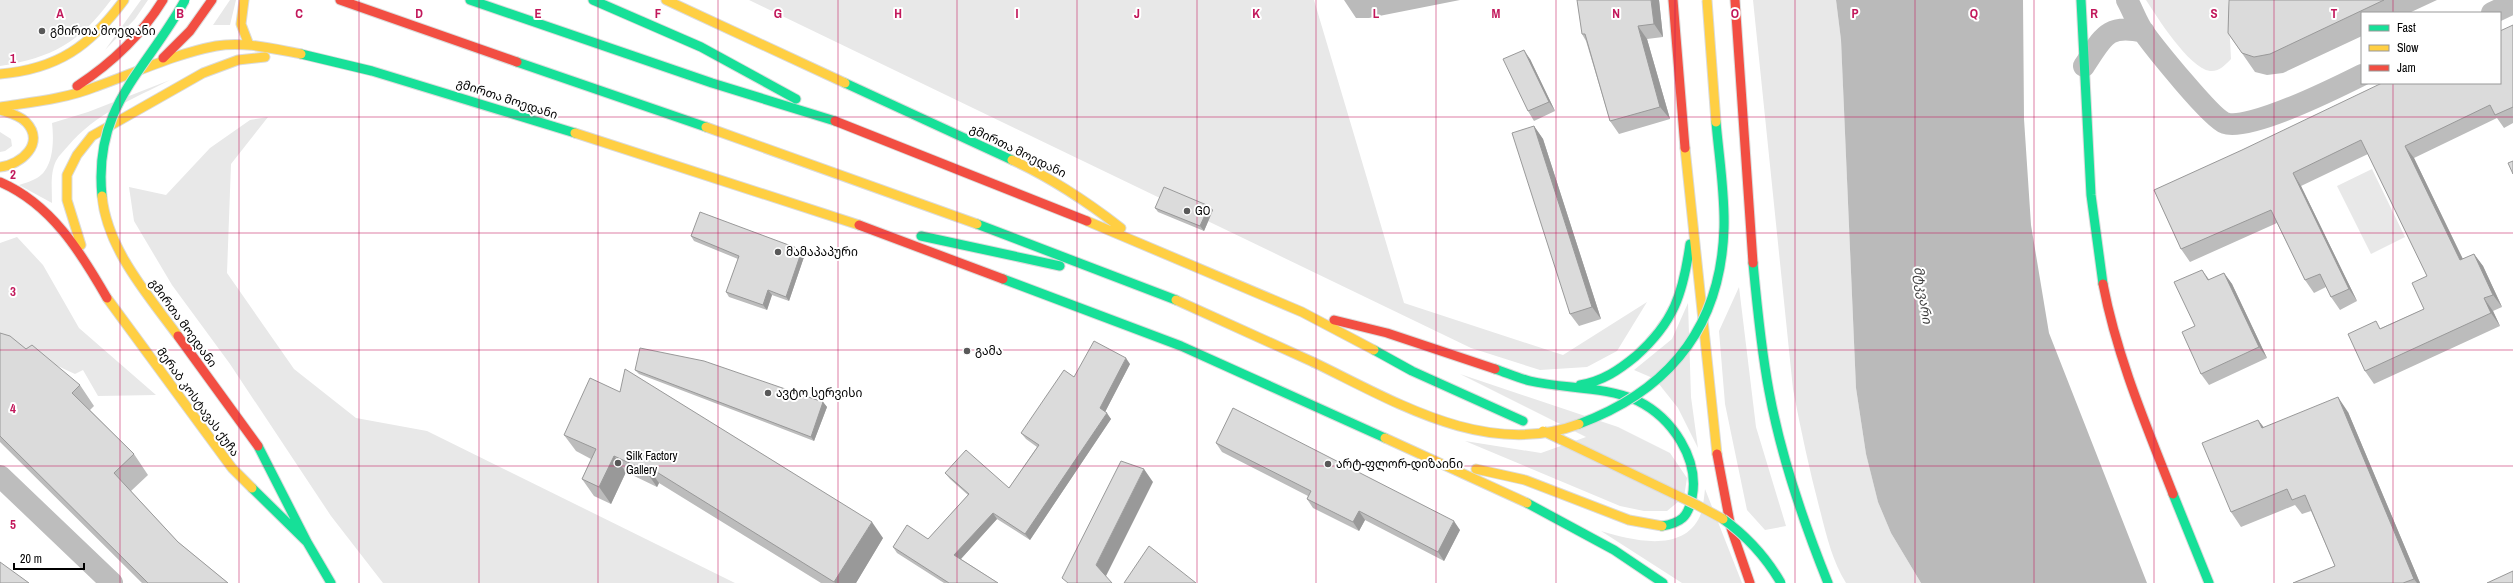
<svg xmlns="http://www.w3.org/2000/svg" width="2513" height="583" font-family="'Archivo Narrow','Noto Sans Georgian',sans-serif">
<rect width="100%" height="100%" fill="#fff"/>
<path fill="#e8e8e8" d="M 0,0 L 111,0 C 80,42 52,58 0,66 Z
M 141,0 L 148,0 L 135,19 L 105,50 Z
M 230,0 L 236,0 L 230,25 L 213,25 Z
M 749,0 L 1314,0 L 1404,303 L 1563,355 L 1647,302 L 1617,351 L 1587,367 L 1540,370 L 1471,348 Z
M 1753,0 L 1836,0 L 1841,40 L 1856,388 L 1866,454 L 1878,502 L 1891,533 L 1921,583 L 1846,583 C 1833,562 1827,538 1821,514 C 1810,473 1801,431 1793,389 Z
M 2146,0 L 2228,0 L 2231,59 C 2225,65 2219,72 2210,71 C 2189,68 2157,17 2146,0 Z
M 170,80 C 133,99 95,114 68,146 C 64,151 59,155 56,161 C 50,173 52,189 52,203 L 19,185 C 25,183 32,181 37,178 C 54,168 54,140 52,123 L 88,112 Z
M 268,117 L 231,164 L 227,273 L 294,369 L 356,418 L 427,431 L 735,583 L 383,583 L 331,516 L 230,364 L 172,285 L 134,221 L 129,187 L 166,195 L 210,148 L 250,120 Z
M 0,132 L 11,139 L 12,146 L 5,151 L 0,152 Z
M 2372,169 L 2405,237 L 2371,254 L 2337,186 Z
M 17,237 L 43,265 L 79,328 L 156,395 L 98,396 L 83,370 L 75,374 L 34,355 L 0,346 L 0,243 Z
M 1739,287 L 1756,427 L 1786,526 L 1765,530 L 1747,510 L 1725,404 L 1719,331 Z
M 1688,303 L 1691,397 L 1698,448 L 1678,408 L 1655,379 L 1634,370 L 1672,339 Z
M 1460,374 L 1618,427 L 1670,453 L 1687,478 L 1684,497 L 1667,511 L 1644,511 L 1620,506 L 1465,441 L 1541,453 L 1586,437 Z
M 1705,489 L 1742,583 L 1682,583 L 1601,531 C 1631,540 1683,554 1700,516 C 1703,509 1704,498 1705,489 Z"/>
<path fill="#bababa" d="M 1344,0 L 1460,0 L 1369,18 L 1356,18 Z
M 1836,0 L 2023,0 L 2024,119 L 2031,225 L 2049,333 L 2147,583 L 1921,583 L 1891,533 L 1878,502 L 1866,454 L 1856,388 L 1841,40 Z"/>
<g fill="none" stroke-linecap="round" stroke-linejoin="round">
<defs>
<path id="fast" d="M 470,0 L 712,83 L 835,121
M 593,0 L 701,47 L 796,99
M 2081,0 L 2091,195 L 2103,284
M 301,54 L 372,71 L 575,133
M 517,62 L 706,127
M 845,83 L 1012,160
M 977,224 L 1176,300
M 921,236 L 1060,266
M 1753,263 C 1757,306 1761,349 1769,391 C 1781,457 1803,521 1828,583
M 1003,279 L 1181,346 L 1385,438
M 1374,350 L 1412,371 L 1523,421
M 1495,369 C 1507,373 1518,378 1530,381 C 1564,389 1605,386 1638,401 C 1672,418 1700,459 1692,498 C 1688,517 1681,523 1662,526
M 1580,385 C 1603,381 1619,370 1636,356 C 1674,322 1683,294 1690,244
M 258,446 L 307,542 L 331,583
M 252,488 L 307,542
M 2173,494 L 2209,583
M 1527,503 L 1614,550 L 1663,583"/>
<path id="slow" d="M 244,0 L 241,24 L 249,45
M 666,0 L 845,83
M 0,74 C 58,69 90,46 124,0
M 0,107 C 32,102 65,99 95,87 C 135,73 174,54 216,46 C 244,41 274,49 301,54
M 0,110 C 9,113 19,115 26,122 C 46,143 21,165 0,167
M 706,127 L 977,224
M 575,133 L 859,225
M 1685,148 L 1717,454
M 1012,160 C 1052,178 1086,201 1121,228
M 1087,221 L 1302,312 L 1374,350
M 81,245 L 67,200 L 67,175 L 77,155 L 92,136 L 203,73 L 238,60 L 265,57
M 107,298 L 232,468 L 252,488
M 1176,300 L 1313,362
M 1385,438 L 1527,503
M 1476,469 L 1525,480 L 1629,520 L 1662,526"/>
<path id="jam" d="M 340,0 L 517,62
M 1673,0 L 1685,148
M 1735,0 L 1753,263
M 163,58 L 190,31 L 212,0
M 77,86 C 112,63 141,36 163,0
M 835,121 L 1087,221
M 0,182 C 51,204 80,251 107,298
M 859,225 L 1003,279
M 2103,284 C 2117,357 2146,425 2173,494
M 1334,320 L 1387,333 L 1495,369
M 1717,454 L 1731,528 L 1750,583"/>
</defs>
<use href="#fast" stroke="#dbdbdb" stroke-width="11"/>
<use href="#slow" stroke="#dbdbdb" stroke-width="11"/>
<use href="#jam" stroke="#dbdbdb" stroke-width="11"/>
<path stroke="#bdbdbd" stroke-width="22" d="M 2127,0 C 2133,11 2137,23 2144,33 C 2155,48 2211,118 2225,123 C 2248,132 2338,87 2362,75
M 2492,13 L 2513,3
M 2084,66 C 2103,38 2106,23 2144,32
M 0,476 L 112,583"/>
<use href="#fast" stroke="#16e098" stroke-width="9"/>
<use href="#slow" stroke="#ffcf43" stroke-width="9"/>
<use href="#jam" stroke="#f24e42" stroke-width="9"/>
<defs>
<path id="fast-bridge" d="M 102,196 C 93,106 146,71 185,0
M 1579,424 C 1670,390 1721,327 1724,228 C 1725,193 1719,157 1716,122
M 1723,519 C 1748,537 1766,557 1781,583"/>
<path id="slow-bridge" d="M 1707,0 L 1716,122
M 102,196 C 107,249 148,295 178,336
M 1313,362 C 1394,401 1486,459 1579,424
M 1543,431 L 1697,505 L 1723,519"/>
<path id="jam-bridge" d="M 178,336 L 258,446"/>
</defs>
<use href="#fast-bridge" stroke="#dbdbdb" stroke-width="11" stroke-linecap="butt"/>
<use href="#slow-bridge" stroke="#dbdbdb" stroke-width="11" stroke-linecap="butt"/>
<use href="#jam-bridge" stroke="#dbdbdb" stroke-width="11" stroke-linecap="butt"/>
<use href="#fast-bridge" stroke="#16e098" stroke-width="9"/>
<use href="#slow-bridge" stroke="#ffcf43" stroke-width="9"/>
<use href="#jam-bridge" stroke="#f24e42" stroke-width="9"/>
</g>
<path fill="#bcbcbc" d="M 1659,0 L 1663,37 L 1647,39 L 1670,119 L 1619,134 L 1610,121 L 1586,41 L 1582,34 Z
M 2229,0 L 2437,0 L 2409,13 L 2362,13 L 2362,36 L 2283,73 L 2267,75 L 2255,72 L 2228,33 Z
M 2513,25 L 2513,123 L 2504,128 L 2497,118 L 2414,158 L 2463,259 L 2474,254 L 2483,266 L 2502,307 L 2493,311 L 2500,326 L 2374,384 L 2365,371 L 2381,328 L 2424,309 L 2427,276 L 2368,154 L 2301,186 L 2357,301 L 2340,310 L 2331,297 L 2326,287 L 2314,293 L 2305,280 L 2277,223 L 2190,262 L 2181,249 L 2154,190 L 2500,83 Z
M 1530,59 L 1555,111 L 1534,121 L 1528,111 Z
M 1534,126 L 1543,139 L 1601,319 L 1579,326 L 1570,314 Z
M 1209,206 L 1213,210 L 1204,231 L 1158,212 L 1155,208 Z
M 691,236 L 805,254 L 789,301 L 772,295 L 767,310 L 729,297 L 726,292 L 738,259 L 694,241 Z
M 2224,273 L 2232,284 L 2267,358 L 2209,385 L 2201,374 L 2195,326 L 2209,280 Z
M 0,333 L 26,349 L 80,385 L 94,406 L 90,410 L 134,454 L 148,475 L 131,491 L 178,542 L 228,583 L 142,583 L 0,442 Z
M 1130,364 L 1105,412 L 1111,419 L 1030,540 L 997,519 L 961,559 L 998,583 L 944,583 L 897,553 L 893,547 L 928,539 L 968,495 L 950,479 L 945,473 L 1009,488 L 1037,447 L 1026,439 L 1021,433 L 1074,377 Z
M 635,370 L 823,402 L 827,407 L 814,441 L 639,374 Z
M 2348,412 L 2420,583 L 2293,583 L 2335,566 L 2311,511 L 2302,514 L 2295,505 L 2241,527 L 2231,512 L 2258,420 L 2264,428 Z
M 564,435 L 883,538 L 856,583 L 821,583 L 659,483 L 657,487 L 626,472 L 611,504 L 594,496 L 582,479 L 591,459 L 576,451 Z
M 1216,443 L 1460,530 L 1444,561 L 1365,520 L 1359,531 L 1313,508 L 1307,499 L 1308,496 L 1222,452 Z"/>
<path fill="#999" d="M 1651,0 L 1659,0 L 1663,37 L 1654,24 Z
M 1638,26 L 1647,39 L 1670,119 L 1660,107 Z
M 1524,50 L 1530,59 L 1555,111 L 1549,102 Z
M 1534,126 L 1543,139 L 1601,319 L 1592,307 Z
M 2405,146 L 2414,158 L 2469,272 L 2460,260 Z
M 2293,173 L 2301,186 L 2357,301 L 2349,289 Z
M 1209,206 L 1213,210 L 1204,231 L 1200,226 Z
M 802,250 L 805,254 L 789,301 L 786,297 Z
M 2474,254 L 2483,266 L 2502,307 L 2493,295 Z
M 2202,270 L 2210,281 L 2208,280 Z
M 2224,273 L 2232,284 L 2267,358 L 2259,347 Z
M 768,290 L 772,295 L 767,310 L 763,305 Z
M 2484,298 L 2493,311 L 2500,326 L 2491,313 Z
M 1126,358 L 1130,364 L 1104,414 L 1100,408 Z
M 2338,397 L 2348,412 L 2420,583 L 2417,583 L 2414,579 Z
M 823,402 L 827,407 L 814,441 L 811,437 Z
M 1107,413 L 1111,419 L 1030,540 L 1025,534 Z
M 2258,420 L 2269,434 L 2262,428 Z
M 614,456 L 626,472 L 611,504 L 599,487 Z
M 647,466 L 659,483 L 657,487 L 645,470 Z
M 1144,469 L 1153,482 L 1105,578 L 1096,565 Z
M 1359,511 L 1365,520 L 1359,531 L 1353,522 Z
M 993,513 L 997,519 L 959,561 L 954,555 Z
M 1454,521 L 1460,530 L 1444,561 L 1438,552 Z
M 872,522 L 883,538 L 856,583 L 835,583 L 834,582 Z"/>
<path fill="#dbdbdb" stroke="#999" d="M 1577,0 L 1651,0 L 1654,24 L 1638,26 L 1660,107 L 1610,121 L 1585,34 L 1582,34 Z
M 2229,0 L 2384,0 L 2270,54 L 2254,57 L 2242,53 L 2228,33 Z
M 2513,25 L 2513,107 L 2495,115 L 2490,105 L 2405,146 L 2460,260 L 2474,254 L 2493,295 L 2484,298 L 2491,313 L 2365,371 L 2348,334 L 2376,321 L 2380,329 L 2424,309 L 2412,283 L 2427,276 L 2361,140 L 2293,173 L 2349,289 L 2331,297 L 2320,274 L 2305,280 L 2271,210 L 2181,249 L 2154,190 L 2242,150 L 2382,83 L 2500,83 L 2500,31 Z
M 1524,50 L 1549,102 L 1528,111 L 1503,59 Z
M 1534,126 L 1592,307 L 1570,314 L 1512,133 Z
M 2513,161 L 2513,174 L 2508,163 Z
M 1164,187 L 1209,206 L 1200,226 L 1155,208 Z
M 700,212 L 802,250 L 786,297 L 768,290 L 763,305 L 726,292 L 739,256 L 691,236 Z
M 2202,270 L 2208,280 L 2224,273 L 2259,347 L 2201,374 L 2182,332 L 2195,326 L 2174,282 Z
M 0,333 L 10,336 L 26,349 L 32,345 L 80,385 L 72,393 L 134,454 L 114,473 L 178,542 L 228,583 L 148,583 L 0,436 Z
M 1094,341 L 1126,358 L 1100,408 L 1107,413 L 1025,534 L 993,513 L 954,555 L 998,583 L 949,583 L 893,547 L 907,525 L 928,539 L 969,494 L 945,473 L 966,450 L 1009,488 L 1039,445 L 1021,433 L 1064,370 L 1074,377 Z
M 640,348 L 704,361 L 823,402 L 811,437 L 635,370 Z
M 625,369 L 872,522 L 834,582 L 647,466 L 645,470 L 614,456 L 599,487 L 582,479 L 596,449 L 564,435 L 590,378 L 620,392 Z
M 2338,397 L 2414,579 L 2403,583 L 2293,583 L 2335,566 L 2305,495 L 2292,500 L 2287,489 L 2231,512 L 2202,443 L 2258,420 L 2262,428 Z
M 1233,408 L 1454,521 L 1438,552 L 1359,511 L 1353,522 L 1307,499 L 1311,491 L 1216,443 Z
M 1121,461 L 1144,469 L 1096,565 L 1112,583 L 1068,583 L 1062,578 Z
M 1149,546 L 1196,583 L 1124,583 Z
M 0,562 L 29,583 L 0,583 Z
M 2513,571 L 2513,583 L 2487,583 Z"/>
<path fill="none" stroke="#c2185b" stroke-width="1" stroke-opacity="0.55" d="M 120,0 L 120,583M 239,0 L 239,583M 359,0 L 359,583M 479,0 L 479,583M 598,0 L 598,583M 718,0 L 718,583M 838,0 L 838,583M 957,0 L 957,583M 1077,0 L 1077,583M 1197,0 L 1197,583M 1316,0 L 1316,583M 1436,0 L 1436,583M 1556,0 L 1556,583M 1675,0 L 1675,583M 1795,0 L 1795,583M 1915,0 L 1915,583M 2034,0 L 2034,583M 2154,0 L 2154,583M 2274,0 L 2274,583M 2393,0 L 2393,13M 2393,83 L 2393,583M 0,117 L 2513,117M 0,233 L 2513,233M 0,350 L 2513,350M 0,466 L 2513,466"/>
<g fill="#595959" stroke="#fff" stroke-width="1.5">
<circle cx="42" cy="31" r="4"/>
<circle cx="1187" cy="211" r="4"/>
<circle cx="778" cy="252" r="4"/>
<circle cx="967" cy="351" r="4"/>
<circle cx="768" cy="393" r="4"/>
<circle cx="618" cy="463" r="4"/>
<circle cx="1328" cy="464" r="4"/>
</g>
<g text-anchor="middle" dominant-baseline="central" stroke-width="4" stroke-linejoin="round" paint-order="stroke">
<g font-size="12" fill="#000" stroke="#fff" text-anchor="start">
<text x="50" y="31">გმირთა მოედანი</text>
<text x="1195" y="211">GO</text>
<text x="786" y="252">მამაპაპური</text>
<text x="975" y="351">გამა</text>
<text x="776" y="393">ავტო სერვისი</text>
<text x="626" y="456">Silk Factory<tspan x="626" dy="14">Gallery</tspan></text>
<text x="1336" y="464">არტ-ფლორ-დიზაინი</text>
</g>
<g font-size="12" fill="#000" stroke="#fff">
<text transform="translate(507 99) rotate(18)">გმირთა მოედანი</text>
<text transform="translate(1018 151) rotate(26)">გმირთა მოედანი</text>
<text transform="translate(183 323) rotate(54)">გმირთა მოედანი</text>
<text transform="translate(198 402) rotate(54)">მერაბ კოსტავას ქუჩა</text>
</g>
<g font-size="13" font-style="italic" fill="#3d3d3d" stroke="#fff">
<text transform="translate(1923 295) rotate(81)">მტკვარი</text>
</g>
</g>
<g font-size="13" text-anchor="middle" font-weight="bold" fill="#c2185b" stroke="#fff" stroke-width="4" stroke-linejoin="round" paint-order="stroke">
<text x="60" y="18">A</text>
<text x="180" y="18">B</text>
<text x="299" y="18">C</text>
<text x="419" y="18">D</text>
<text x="538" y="18">E</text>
<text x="658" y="18">F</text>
<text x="778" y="18">G</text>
<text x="898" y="18">H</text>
<text x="1017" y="18">I</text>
<text x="1137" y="18">J</text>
<text x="1256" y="18">K</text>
<text x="1376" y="18">L</text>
<text x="1496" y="18">M</text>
<text x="1616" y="18">N</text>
<text x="1735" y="18">O</text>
<text x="1855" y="18">P</text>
<text x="1974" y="18">Q</text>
<text x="2094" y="18">R</text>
<text x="2214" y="18">S</text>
<text x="2334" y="18">T</text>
<text x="13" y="63">1</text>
<text x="13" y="179">2</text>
<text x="13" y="296">3</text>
<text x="13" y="413">4</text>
<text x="13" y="529">5</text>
</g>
<rect x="2361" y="12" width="140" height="72" fill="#ffffff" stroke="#999999"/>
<rect x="2369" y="25" width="20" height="6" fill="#16e098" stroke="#999999"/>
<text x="2397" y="32" font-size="12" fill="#000000">Fast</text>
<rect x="2369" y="45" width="20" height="6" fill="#ffcf43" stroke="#999999"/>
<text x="2397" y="52" font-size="12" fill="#000000">Slow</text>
<rect x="2369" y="65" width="20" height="6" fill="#f24e42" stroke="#999999"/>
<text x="2397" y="72" font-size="12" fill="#000000">Jam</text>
<path d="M14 563v6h70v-6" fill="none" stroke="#000000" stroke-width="2"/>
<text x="20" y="563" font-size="12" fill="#000000" stroke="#ffffff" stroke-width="3" paint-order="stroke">20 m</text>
</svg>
